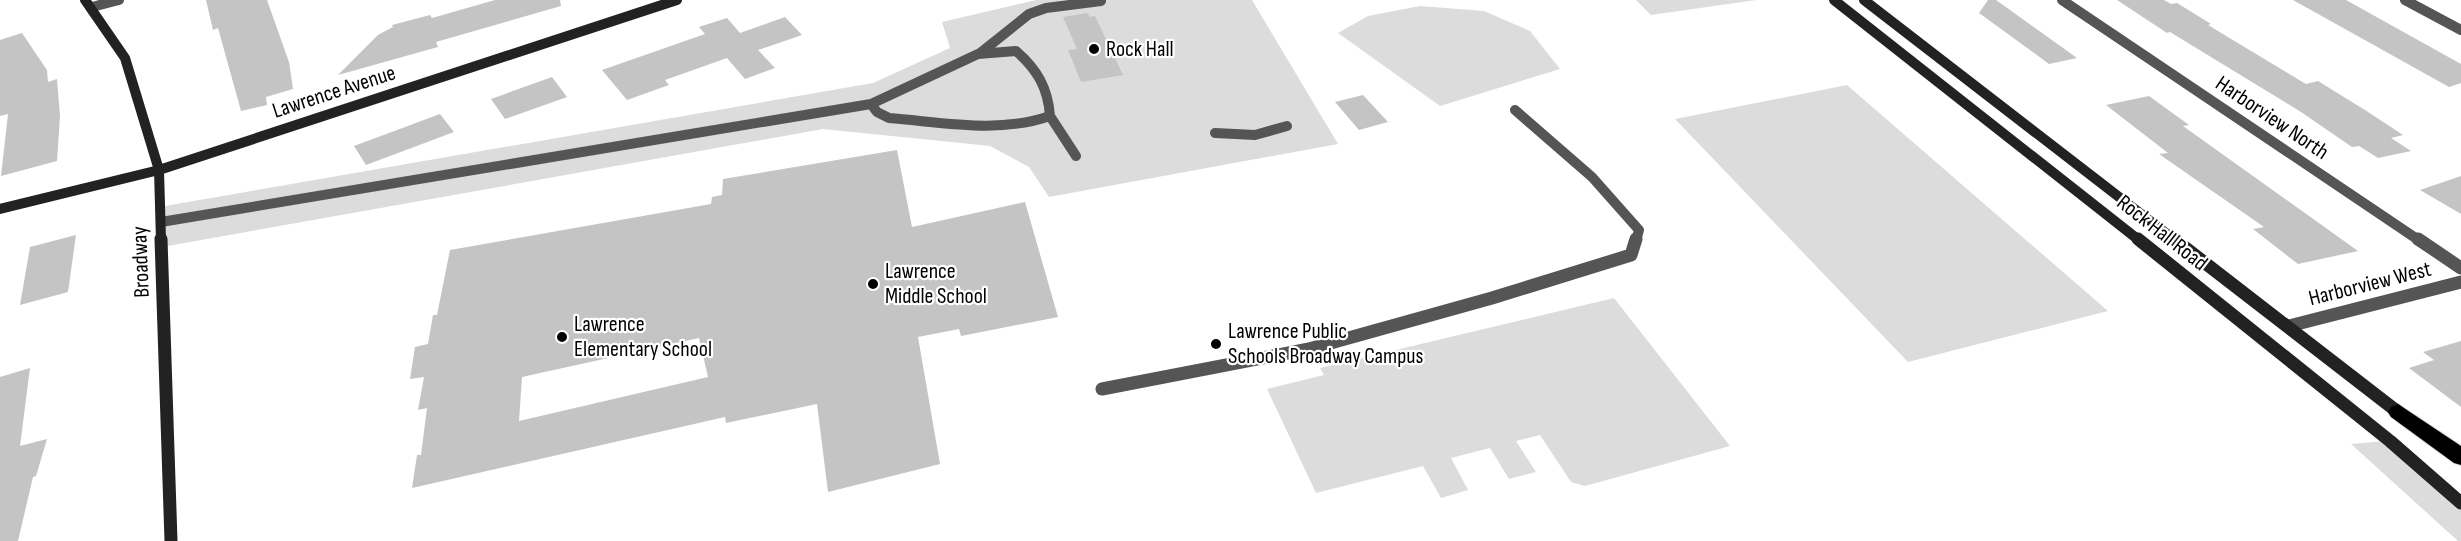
<svg xmlns="http://www.w3.org/2000/svg" width="2461" height="541" font-family="'Sofia Sans Condensed',sans-serif">
<rect width="100%" height="100%" fill="#fff"/>
<path fill="#dcdcdc" d="M 1036,0 L 1252,0 L 1338,144 L 1049,197 L 1029,167 L 990,146 L 823,129 L 162,247 L 159,207 L 873,83 L 950,48 L 942,22 Z
M 1636,0 L 1756,0 L 1651,15 Z
M 1420,6 L 1484,11 L 1530,31 L 1560,69 L 1440,106 L 1338,33 L 1368,16 Z
M 1847,85 L 2108,311 L 1908,362 L 1675,119 Z
M 1614,298 L 1730,446 L 1585,486 L 1571,482 L 1540,435 L 1516,441 L 1536,472 L 1509,479 L 1490,448 L 1451,458 L 1468,490 L 1441,498 L 1423,466 L 1316,493 L 1267,389 L 1324,375 L 1320,368 Z
M 2385,441 L 2461,508 L 2461,541 L 2458,541 L 2351,444 Z"/>
<path fill="#c4c4c4" fill-rule="evenodd" d="M 206,0 L 267,0 L 289,62 L 293,89 L 266,97 L 267,105 L 241,111 L 218,28 L 213,30 Z
M 495,0 L 560,0 L 561,6 L 436,42 L 438,47 L 338,75 L 378,35 L 393,27 L 392,25 L 430,15 L 432,18 Z
M 1988,0 L 1996,0 L 2077,58 L 2049,64 L 1979,13 Z
M 2117,0 L 2164,0 L 2171,4 L 2177,3 L 2211,24 L 2208,25 L 2306,84 L 2318,81 L 2365,110 L 2403,135 L 2391,138 L 2411,151 L 2378,158 L 2359,146 L 2352,147 L 2301,112 L 2170,32 L 2167,33 Z
M 2293,0 L 2346,0 L 2461,64 L 2461,83 L 2449,87 Z
M 1087,13 L 1090,17 L 1095,16 L 1123,75 L 1081,82 L 1068,50 L 1077,49 L 1063,17 Z
M 785,17 L 802,35 L 758,50 L 775,68 L 745,79 L 727,58 L 665,80 L 669,85 L 627,100 L 602,70 L 705,34 L 699,27 L 727,18 L 740,33 Z
M 22,33 L 47,70 L 48,82 L 57,79 L 60,116 L 57,161 L 1,176 L 8,114 L 0,116 L 0,40 Z
M 552,77 L 567,97 L 505,119 L 491,99 Z
M 1363,95 L 1388,122 L 1359,130 L 1335,102 Z
M 2149,96 L 2189,125 L 2183,126 L 2358,251 L 2298,264 L 2253,229 L 2264,227 L 2159,154 L 2168,153 L 2106,105 Z
M 440,114 L 454,132 L 366,165 L 354,146 Z
M 897,150 L 912,227 L 1025,202 L 1058,317 L 961,336 L 959,329 L 918,337 L 940,464 L 828,492 L 817,404 L 726,423 L 725,417 L 412,488 L 417,455 L 421,455 L 427,408 L 418,410 L 424,377 L 410,379 L 415,347 L 428,344 L 433,315 L 437,315 L 450,250 L 711,204 L 712,197 L 722,195 L 723,179 ZM 699,338 L 708,377 L 519,421 L 522,377 Z
M 2461,176 L 2461,214 L 2420,190 Z
M 76,235 L 68,292 L 20,305 L 30,247 Z
M 2461,341 L 2461,407 L 2409,368 L 2434,360 L 2423,352 Z
M 30,368 L 20,446 L 47,439 L 36,476 L 33,477 L 18,541 L 0,541 L 0,377 Z"/>
<g fill="none" stroke-linecap="round" stroke-linejoin="round">
<defs>
<path id="highway" d="M 2398,404 L 2461,446 L 2461,465 L 2454,463 L 2391,417 L 2388,412 L 2391,407 Z"/>
</defs>
<use href="#highway" stroke="#dbdbdb" stroke-width="2"/>
<path stroke="#555" stroke-width="10" d="M 1016,51 C 1037,69 1048,88 1050,116 C 998,134 942,122 889,118 L 877,112 L 871,104 L 978,54 Z
M 979,54 L 1029,14 L 1046,8 L 1101,1
M 1515,110 L 1592,177 L 1639,230 L 1636,241
M 1050,116 L 1076,156
M 1215,133 L 1255,135 L 1287,126
M 161,222 L 871,104"/>
<path stroke="#555" stroke-width="13" d="M 1102,389 L 1309,349 L 1492,298 L 1631,255 L 1636,239"/>
<path stroke="#555" stroke-width="10" d="M 2062,0 L 2420,241
M 2405,0 L 2461,30
M 92,7 L 119,0"/>
<path stroke="#555" stroke-width="13" d="M 2418,239 L 2461,268
M 2289,326 L 2461,282"/>
<path stroke="#222" stroke-width="10" d="M 85,0 L 125,58 L 159,170 L 161,241
M 1834,0 L 2140,241
M 1864,0 L 2176,241
M 0,209 L 159,170 L 677,0"/>
<path stroke="#222" stroke-width="13" d="M 161,239 L 171,541
M 2138,239 L 2390,441 L 2461,503
M 2174,239 L 2403,416"/>
<use href="#highway" fill="#000" fill-rule="evenodd"/>
</g>
<g fill="#000" stroke="#fff" stroke-width="2">
<circle cx="1094" cy="49" r="6"/>
<circle cx="873" cy="284" r="6"/>
<circle cx="562" cy="337" r="6"/>
<circle cx="1216" cy="344" r="6"/>
</g>
<g text-anchor="middle" dominant-baseline="central" stroke-width="4.5" stroke-linejoin="round" paint-order="stroke">
<g font-size="22" fill="#000" stroke="#fff" text-anchor="start">
<text x="1106" y="49">Rock Hall</text>
<text x="885" y="271">Lawrence<tspan x="885" dy="25">Middle School</tspan></text>
<text x="574" y="324">Lawrence<tspan x="574" dy="25">Elementary School</tspan></text>
<text x="1228" y="331">Lawrence Public<tspan x="1228" dy="25">Schools Broadway Campus</tspan></text>
</g>
<g font-size="22" fill="#000" stroke="#fff">
<text transform="translate(334 92) rotate(-18)">Lawrence Avenue</text>
<text transform="translate(2272 118) rotate(34)">Harborview North</text>
<text transform="translate(2162 233) rotate(38)">Rock Hall Road</text>
<text transform="translate(141 262) rotate(-92)">Broadway</text>
<text transform="translate(2370 284) rotate(-14)">Harborview West</text>
</g>
</g>
</svg>
